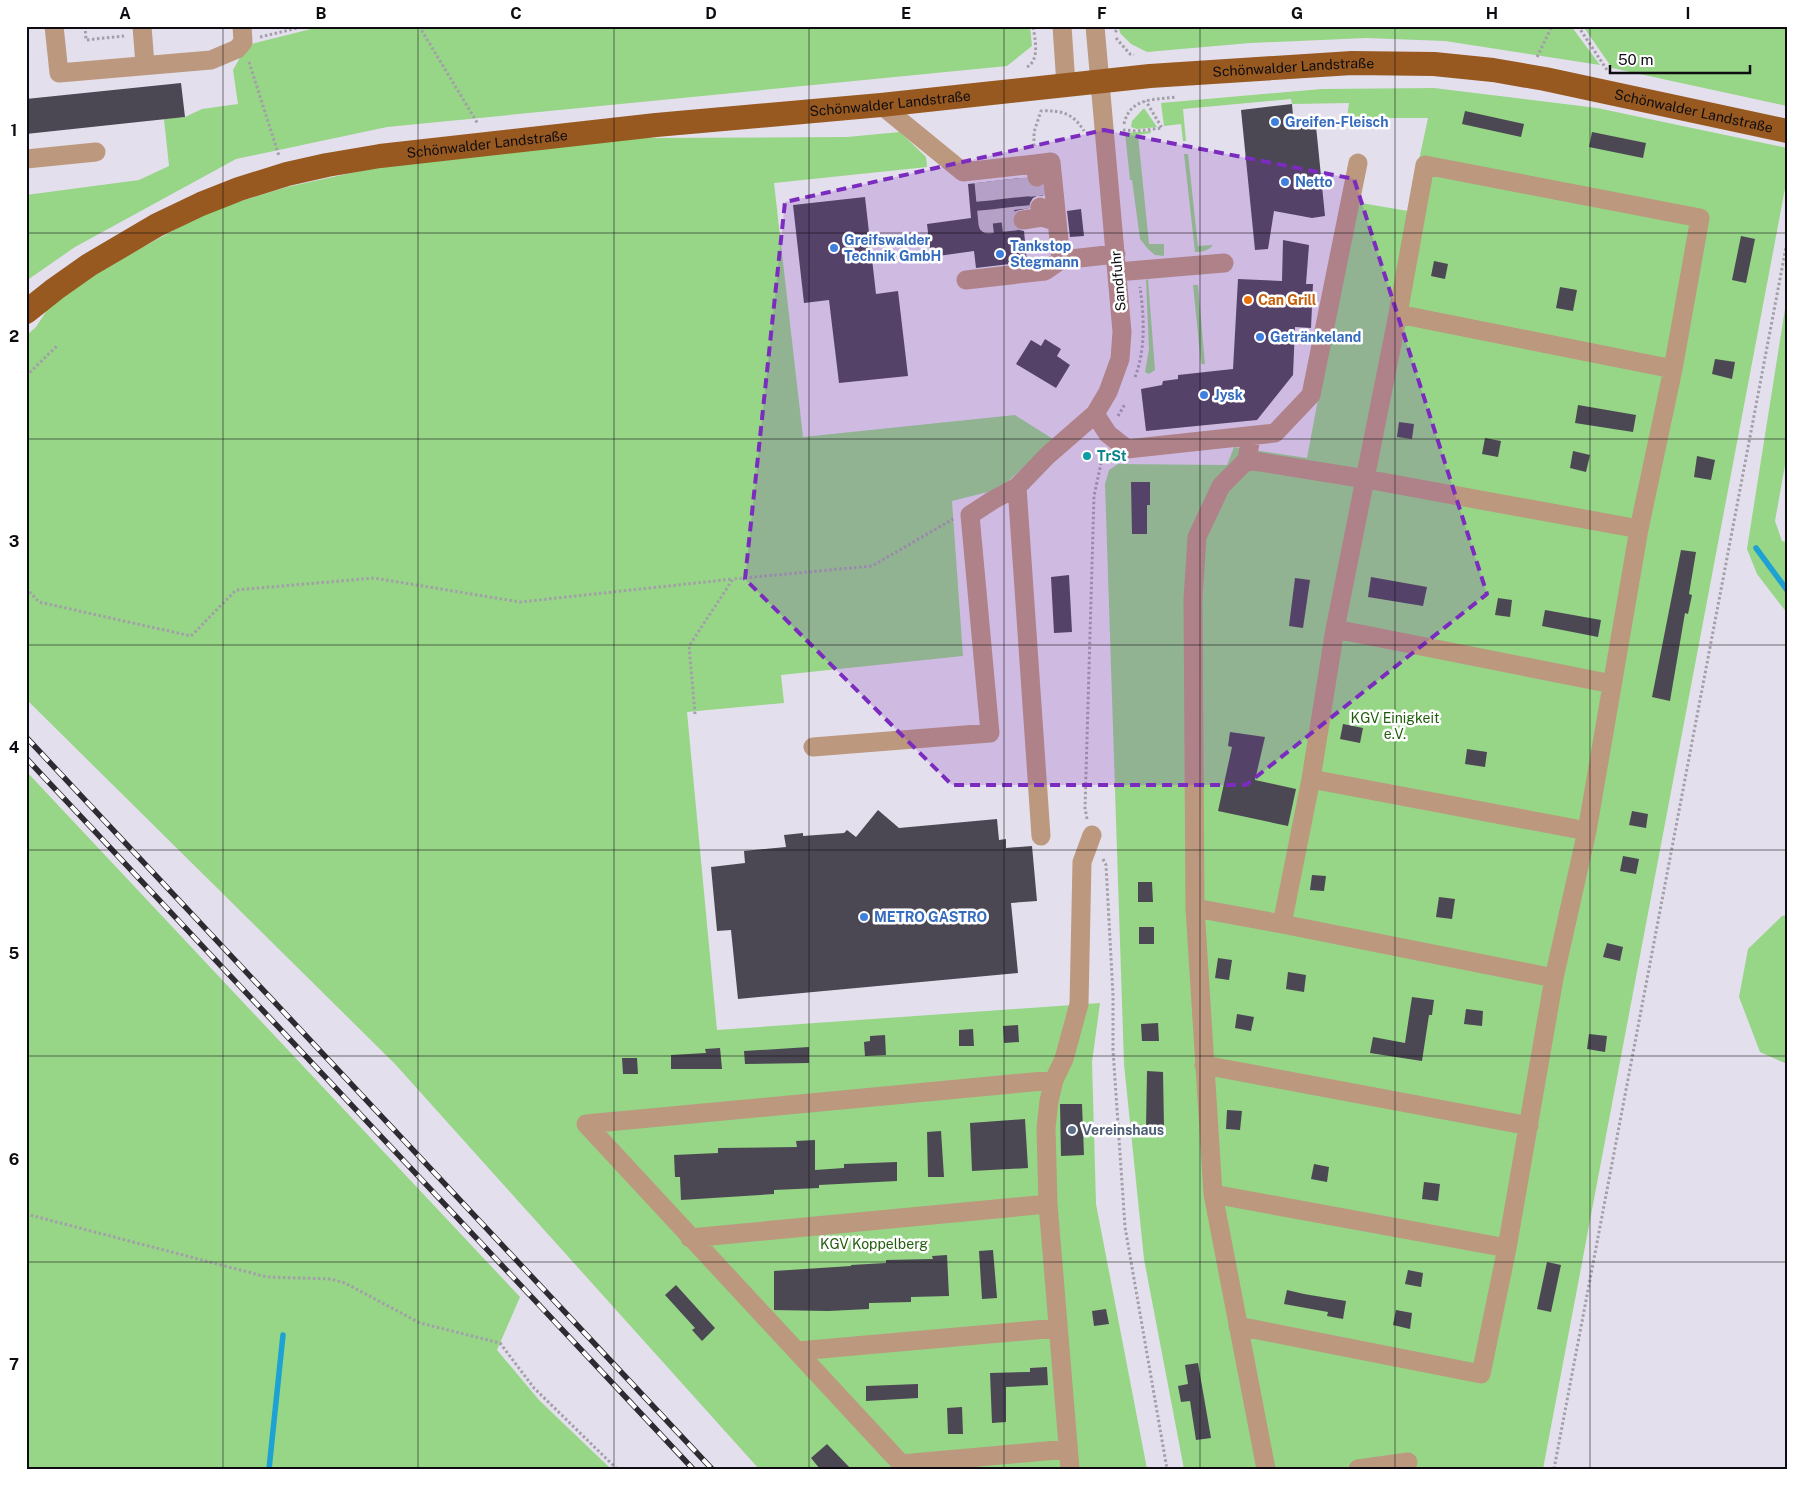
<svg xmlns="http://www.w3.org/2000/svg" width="1813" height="1495" font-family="'Public Sans',sans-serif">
<rect width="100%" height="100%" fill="#e4dfec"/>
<path fill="#97d587" d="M 323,26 L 1030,26 L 1032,46 L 1007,66 L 387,127 L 236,159 L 75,247 L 26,281 L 26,195 L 139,180 L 169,166 L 164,119 L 185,117 L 202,109 L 238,104 L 233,70 L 247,45 Z
M 1119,26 L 1571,26 L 1600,65 L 1445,41 L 1366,38 L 1250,43 L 1147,52 L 1131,44 L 1120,33 Z
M 1583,26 L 1787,26 L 1787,106 L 1612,68 Z
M 1434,88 L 1597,108 L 1787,148 L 1787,178 L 1543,1469 L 1184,1469 L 1144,1259 L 1124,1064 L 1105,484 L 1109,470 L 1118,464 L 1227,465 L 1234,447 L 1307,458 L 1355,202 L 1408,211 L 1428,118 L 1347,118 L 1349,103 L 1292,104 L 1291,99 L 1183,109 L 1186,141 L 1183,141 L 1181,124 L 1164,126 L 1161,103 L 1322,89 Z
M 1144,108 L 1157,127 L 1137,129 L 1131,127 L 1132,121 Z
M 1151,131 L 1151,133 L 1138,135 L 1149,244 L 1164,244 L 1164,256 L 1155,255 L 1148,249 L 1140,239 L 1132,180 L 1130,180 L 1125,133 Z
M 900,132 L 926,157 L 927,167 L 774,183 L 803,437 L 1015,415 L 1053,439 L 1000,489 L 952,501 L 963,656 L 781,675 L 784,703 L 687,712 L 717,1030 L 1100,1003 L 1092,1062 L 1096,1204 L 1147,1469 L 759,1469 L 395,1064 L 26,699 L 26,336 L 36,327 L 49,307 L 101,270 L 211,210 L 287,187 L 374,168 L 637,138 L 847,137 Z
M 1184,154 L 1188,154 L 1198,246 L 1213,245 C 1208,251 1202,252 1195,252 Z
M 1148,279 L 1155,370 L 1149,374 L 1145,372 L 1149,349 L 1146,280 Z
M 1193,285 L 1198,285 L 1205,364 L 1201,364 Z
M 1787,296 L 1787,454 L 1775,521 L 1782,541 L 1787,542 L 1787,613 L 1757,574 L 1747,549 Z
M 26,771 L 520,1297 L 497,1350 L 539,1400 L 611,1469 L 26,1469 Z
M 1787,915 L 1787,1064 L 1760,1052 L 1739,997 L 1748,949 L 1782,916 Z"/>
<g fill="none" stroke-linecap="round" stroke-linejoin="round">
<path stroke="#1ea2d3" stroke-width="5.5" d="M 1756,548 L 1787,590
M 269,1469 L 283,1335"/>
</g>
<path fill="#4b4853" d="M 181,83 L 185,117 L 26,134 L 26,99 Z
M 1292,104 L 1294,128 L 1316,126 L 1325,216 L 1312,218 L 1274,211 L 1268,249 L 1255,250 L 1241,110 Z
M 1465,111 L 1524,124 L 1521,137 L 1462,124 Z
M 1592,132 L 1646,143 L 1643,158 L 1589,147 Z
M 1020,178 L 1026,178 L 1028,184 L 1033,188 L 1042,187 L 1043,196 L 1037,196 L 1033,198 L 1030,203 L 1029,208 L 1016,211 L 1012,216 L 1014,227 L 1019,230 L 1024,231 L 1027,262 L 976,268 L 974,251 L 931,257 L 927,224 L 971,218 L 968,184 Z
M 865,197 L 876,294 L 898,291 L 908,376 L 839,383 L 829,300 L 804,303 L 793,205 Z
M 1081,209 L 1084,236 L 1070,237 L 1067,211 Z
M 1741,236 L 1755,239 L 1746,283 L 1732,280 Z
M 1283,240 L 1309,245 L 1306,284 L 1313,284 L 1311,328 L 1295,327 L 1293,375 L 1257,420 L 1146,431 L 1141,389 L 1162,385 L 1163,381 L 1178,379 L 1178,375 L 1233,369 L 1238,279 L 1282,281 Z
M 1434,261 L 1448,264 L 1445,279 L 1431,276 Z
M 1560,287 L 1577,290 L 1573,311 L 1556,308 Z
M 1045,339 L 1061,349 L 1057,356 L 1070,365 L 1056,388 L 1016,364 L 1031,340 L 1041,346 Z
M 1715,359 L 1735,362 L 1732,379 L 1712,374 Z
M 1578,405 L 1636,415 L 1633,432 L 1575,423 Z
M 1399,422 L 1414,424 L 1412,439 L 1397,437 Z
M 1485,438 L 1501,441 L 1498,457 L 1482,454 Z
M 1573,451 L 1590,455 L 1586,472 L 1570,468 Z
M 1697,456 L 1715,460 L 1711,480 L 1694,477 Z
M 1131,482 L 1150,482 L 1150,505 L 1147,505 L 1147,534 L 1132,534 Z
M 1681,550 L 1696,552 L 1689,594 L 1692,595 L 1688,614 L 1685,613 L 1670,701 L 1652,697 Z
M 1069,575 L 1072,632 L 1054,633 L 1051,577 Z
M 1371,577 L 1427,587 L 1423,606 L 1368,597 Z
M 1295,578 L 1310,580 L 1303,628 L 1289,626 Z
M 1498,598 L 1512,600 L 1510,617 L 1495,615 Z
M 1545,610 L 1601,620 L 1598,637 L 1542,626 Z
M 1343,724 L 1363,728 L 1360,743 L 1340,739 Z
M 1230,732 L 1265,737 L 1255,780 L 1296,789 L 1288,826 L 1218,811 L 1232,747 L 1228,746 Z
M 1467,749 L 1487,752 L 1485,767 L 1465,764 Z
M 878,810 L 899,828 L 997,819 L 999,840 L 1006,839 L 1006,848 L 1032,846 L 1037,901 L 1011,903 L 1018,973 L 738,999 L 731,930 L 717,931 L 711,867 L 745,863 L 744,851 L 786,847 L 784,835 L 803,833 L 803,836 L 844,833 L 847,830 L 856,837 Z
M 1632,811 L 1648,814 L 1646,828 L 1629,825 Z
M 1623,856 L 1639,859 L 1636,874 L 1620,871 Z
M 1312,875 L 1326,876 L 1324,891 L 1310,890 Z
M 1138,882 L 1152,882 L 1153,902 L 1138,902 Z
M 1439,897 L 1455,899 L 1452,919 L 1436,917 Z
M 1139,927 L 1154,927 L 1154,944 L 1139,944 Z
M 1607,943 L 1623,947 L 1620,961 L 1603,957 Z
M 1218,958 L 1232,960 L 1229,980 L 1215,978 Z
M 1288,972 L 1306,975 L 1304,992 L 1286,989 Z
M 1412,997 L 1434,1000 L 1432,1015 L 1429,1015 L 1422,1061 L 1370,1053 L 1373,1037 L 1405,1043 Z
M 1466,1009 L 1483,1011 L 1482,1026 L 1464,1024 Z
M 1237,1014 L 1254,1017 L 1251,1031 L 1235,1028 Z
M 1158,1023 L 1159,1041 L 1142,1041 L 1141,1024 Z
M 1018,1025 L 1019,1042 L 1004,1043 L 1003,1026 Z
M 973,1029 L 974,1046 L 959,1046 L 959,1030 Z
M 1589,1034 L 1607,1036 L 1605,1052 L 1587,1049 Z
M 885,1035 L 886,1055 L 865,1056 L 864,1042 L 870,1041 L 870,1036 Z
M 809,1047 L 809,1063 L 745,1064 L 744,1051 Z
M 720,1048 L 722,1069 L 671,1069 L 671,1055 L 706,1053 L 705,1049 Z
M 622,1058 L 637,1058 L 638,1074 L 623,1074 Z
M 1147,1071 L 1163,1072 L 1164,1128 L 1146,1128 Z
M 1060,1104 L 1082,1104 L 1084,1155 L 1061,1156 Z
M 1227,1110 L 1242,1111 L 1240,1130 L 1226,1129 Z
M 1025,1119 L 1028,1168 L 972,1171 L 970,1123 Z
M 941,1131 L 944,1177 L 928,1177 L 927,1132 Z
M 815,1140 L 815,1170 L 844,1168 L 844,1164 L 897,1162 L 897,1181 L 819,1185 L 819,1188 L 774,1190 L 774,1194 L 681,1200 L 680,1177 L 675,1177 L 674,1155 L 718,1153 L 718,1148 L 797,1147 L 796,1141 Z
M 1314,1164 L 1329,1167 L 1327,1182 L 1311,1179 Z
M 1424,1182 L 1440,1184 L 1438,1201 L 1422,1199 Z
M 993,1250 L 997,1298 L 982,1299 L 979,1251 Z
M 947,1255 L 949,1296 L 911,1297 L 911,1302 L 869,1303 L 869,1309 L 828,1311 L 774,1310 L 774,1271 L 851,1266 L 851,1265 L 886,1263 L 886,1260 L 933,1259 L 932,1256 Z
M 1547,1262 L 1561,1265 L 1551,1312 L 1537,1309 Z
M 1408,1270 L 1423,1273 L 1421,1287 L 1405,1284 Z
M 676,1285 L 715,1328 L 702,1341 L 692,1330 L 695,1328 L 665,1295 Z
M 1287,1290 L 1304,1294 L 1346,1301 L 1343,1319 L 1327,1316 L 1328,1312 L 1284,1304 Z
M 1106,1309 L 1109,1324 L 1094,1326 L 1092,1311 Z
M 1396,1310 L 1412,1313 L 1410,1329 L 1393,1325 Z
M 1198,1363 L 1211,1438 L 1196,1440 L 1190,1401 L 1181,1402 L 1178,1386 L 1188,1384 L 1185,1365 Z
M 1047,1367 L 1048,1385 L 1006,1387 L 1006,1422 L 992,1423 L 990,1373 L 1030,1372 L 1030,1368 Z
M 918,1384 L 918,1398 L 866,1401 L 866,1386 Z
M 962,1407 L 963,1434 L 948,1434 L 947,1408 Z
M 827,1444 L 851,1469 L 820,1469 L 811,1458 Z"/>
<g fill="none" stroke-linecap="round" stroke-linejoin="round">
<path stroke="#c4bfcb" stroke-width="19" stroke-dasharray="19 9" stroke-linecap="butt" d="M 1037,177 L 1040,207
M 1020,178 L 1023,209
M 1001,180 L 1006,222
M 984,182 L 988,224 L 1023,220"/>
<path stroke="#a39fa9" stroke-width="3" stroke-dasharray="2.5 2.5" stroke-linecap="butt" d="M 85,26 L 86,40 L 124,36
M 419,26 L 478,124
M 1578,26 L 1607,70
M 1115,32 L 1121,26
M 260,37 L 306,26
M 1116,38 L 1130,54 L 1134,55
M 1537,57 L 1552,26
M 249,62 L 279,156
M 1027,67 C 1040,60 1035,39 1033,26
M 1124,124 C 1130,97 1154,100 1177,97
M 1123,130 L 1137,131 L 1162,128 L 1146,101
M 1034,146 L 1034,132 L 1041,111 C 1061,110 1073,113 1084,131
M 26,376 L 57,346
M 1135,377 C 1146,349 1144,316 1140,287
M 1118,416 L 1125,404
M 26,588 L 39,602 L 191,636 L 236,590 L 374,578 L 520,602 L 733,579
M 695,714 L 689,646 L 733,579 L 872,566 L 953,519
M 1087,819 L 1085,808 L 1094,496 L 1103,454
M 1103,859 L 1106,865 L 1113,995 L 1113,1050 L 1125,1227 L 1167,1469
M 26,1214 L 267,1277 L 331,1279 L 345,1283 L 420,1323 L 500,1343 L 534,1388 L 617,1469
M 1554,1469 L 1787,242"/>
<path stroke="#bc987e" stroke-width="19" d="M 54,26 L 59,73 L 211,60 L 237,49 L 243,42 L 242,26
M 142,26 L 145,65
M 1062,26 L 1066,85
M 881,105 L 963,172 L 1035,164 L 1037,177
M 26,159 L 96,152
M 1035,164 L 1051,162 L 1061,260
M 1040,207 L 1042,217 L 1057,222
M 1023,220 L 1042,217
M 1117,272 L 1224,263
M 966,280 L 1045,271 L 1061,260 L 1116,254
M 1398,314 L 1673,369
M 1095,414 L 1108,434 L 1127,449 L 1275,433 L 1311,395 L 1358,163
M 1251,437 L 1247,460 L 1221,486 L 1197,537 L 1193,599 L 1195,908 L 1213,1194 L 1266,1469
M 1247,460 L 1366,479 L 1639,529
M 1017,487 L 1041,836
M 1335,629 L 1612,684
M 813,747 L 990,733 L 970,515 L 993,500 L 1017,487 L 1048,455 L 1095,414 L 1108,392 L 1120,359 L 1122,332 L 1095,26
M 1311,779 L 1587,831
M 1195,908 L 1282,924 L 1554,978
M 1204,1065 L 1529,1126
M 1213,1194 L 1507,1248
M 690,1238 L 1048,1204
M 1238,1326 L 1481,1374 L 1507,1248 L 1554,978 L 1587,831 L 1639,529 L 1673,369 L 1700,218 L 1425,165 L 1398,314 L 1335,629 L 1311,779 L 1282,924
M 798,1351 L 1058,1328
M 901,1464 L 1068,1449
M 906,1469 L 586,1124 L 1054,1080
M 1070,1469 L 1048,1204 L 1046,1128 L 1049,1101 L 1054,1080 L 1064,1059 L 1079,1004 L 1082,862 L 1092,835
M 1358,1469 L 1408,1462"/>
<path stroke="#975920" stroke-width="24" id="s1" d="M 26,312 L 55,289 L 89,265 L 157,225 L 201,204 L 239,189 L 287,174 L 327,165 L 380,156 L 656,125 L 881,105 L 1150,76 L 1352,63 L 1434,64 L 1493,70 L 1545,79 L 1787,131"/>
<defs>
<path id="rail" d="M 26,737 L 712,1469
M 26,758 L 693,1469"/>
</defs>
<use href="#rail" stroke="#2d2b31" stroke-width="5.5"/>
<use href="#rail" stroke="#fff" stroke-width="4" stroke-dasharray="11" stroke-linecap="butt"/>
</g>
<path fill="#7b2cbf" fill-opacity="0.2" stroke="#7b2cbf" stroke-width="4" stroke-dasharray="10 6" stroke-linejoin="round" d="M 1104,130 L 1354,179 L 1487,594 L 1246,785 L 952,785 L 745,579 L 785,202 Z"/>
<path fill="none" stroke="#0e0c11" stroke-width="1" stroke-opacity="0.55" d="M 223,26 L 223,1469M 418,26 L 418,1469M 614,26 L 614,1469M 809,26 L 809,1469M 1004,26 L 1004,1469M 1200,26 L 1200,1469M 1395,26 L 1395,1469M 1590,26 L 1590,1469M 26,233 L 1787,233M 26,439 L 1787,439M 26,645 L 1787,645M 26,850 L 1787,850M 26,1056 L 1787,1056M 26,1262 L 1787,1262"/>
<g fill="#3f7fe0" stroke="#fff" stroke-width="2">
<circle cx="1275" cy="122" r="5"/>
<circle cx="1285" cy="182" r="5"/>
<circle cx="834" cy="248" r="5"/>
<circle cx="1000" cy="254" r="5"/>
<circle cx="1260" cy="337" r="5"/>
<circle cx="1204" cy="395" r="5"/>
<circle cx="864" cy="917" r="5"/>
</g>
<circle fill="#e8710a" stroke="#fff" stroke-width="2" cx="1248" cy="300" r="5"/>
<circle fill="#0f9aa8" stroke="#fff" stroke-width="2" cx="1087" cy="456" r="5"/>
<circle fill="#5c6f8a" stroke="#fff" stroke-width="2" cx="1072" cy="1130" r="5"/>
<g text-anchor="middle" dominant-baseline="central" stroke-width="5" stroke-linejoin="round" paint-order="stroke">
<g font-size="14" fill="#0e0c11" stroke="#fff">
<text stroke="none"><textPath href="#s1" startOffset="1310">Schönwalder Landstraße</textPath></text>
<text stroke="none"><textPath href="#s1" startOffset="905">Schönwalder Landstraße</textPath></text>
<text stroke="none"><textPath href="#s1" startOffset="1715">Schönwalder Landstraße</textPath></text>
<text stroke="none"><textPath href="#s1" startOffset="500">Schönwalder Landstraße</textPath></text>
<text transform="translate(1118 281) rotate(-95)">Sandfuhr</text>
</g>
<g font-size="14" font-weight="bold" fill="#366cbe" stroke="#fff" text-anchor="start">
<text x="1285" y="122">Greifen-Fleisch</text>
<text x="1295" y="182">Netto</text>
<text x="844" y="240">Greifswalder<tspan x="844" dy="16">Technik GmbH</tspan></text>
<text x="1010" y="246">Tankstop<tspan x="1010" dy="16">Stegmann</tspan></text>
<text x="1270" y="337">Getränkeland</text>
<text x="1214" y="395">Jysk</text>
<text x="874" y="917">METRO GASTRO</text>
</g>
<g font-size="14" font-weight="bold" fill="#c56008" stroke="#fff" text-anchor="start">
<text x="1258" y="300">Can Grill</text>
</g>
<g font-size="14" font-weight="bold" fill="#0d838f" stroke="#fff" text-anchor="start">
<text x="1097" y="456">TrSt</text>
</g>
<g font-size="14" fill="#215c0c" stroke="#fff">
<text x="1395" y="718">KGV Einigkeit<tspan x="1395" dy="16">e.V.</tspan></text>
<text x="874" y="1244">KGV Koppelberg</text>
</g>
<g font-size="14" font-weight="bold" fill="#4e5e75" stroke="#fff" text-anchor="start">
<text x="1082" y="1130">Vereinshaus</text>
</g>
</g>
<rect width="1813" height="1495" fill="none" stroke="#ffffff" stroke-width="55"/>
<path d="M1610 65v8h140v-8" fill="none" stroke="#0e0c11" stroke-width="2.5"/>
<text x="1618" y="65" font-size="15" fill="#0e0c11" stroke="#ffffff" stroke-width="4" paint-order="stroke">50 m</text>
<rect x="28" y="28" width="1758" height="1440" fill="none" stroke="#0e0c11" stroke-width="2"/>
<g font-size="16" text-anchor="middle" font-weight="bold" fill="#0e0c11">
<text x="125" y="19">A</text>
<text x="321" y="19">B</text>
<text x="516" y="19">C</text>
<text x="711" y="19">D</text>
<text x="906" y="19">E</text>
<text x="1102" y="19">F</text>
<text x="1297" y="19">G</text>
<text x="1492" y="19">H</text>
<text x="1688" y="19">I</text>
<text x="14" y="136">1</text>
<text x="14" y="342">2</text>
<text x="14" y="547">3</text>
<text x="14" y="753">4</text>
<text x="14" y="959">5</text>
<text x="14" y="1165">6</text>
<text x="14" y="1370">7</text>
</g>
</svg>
